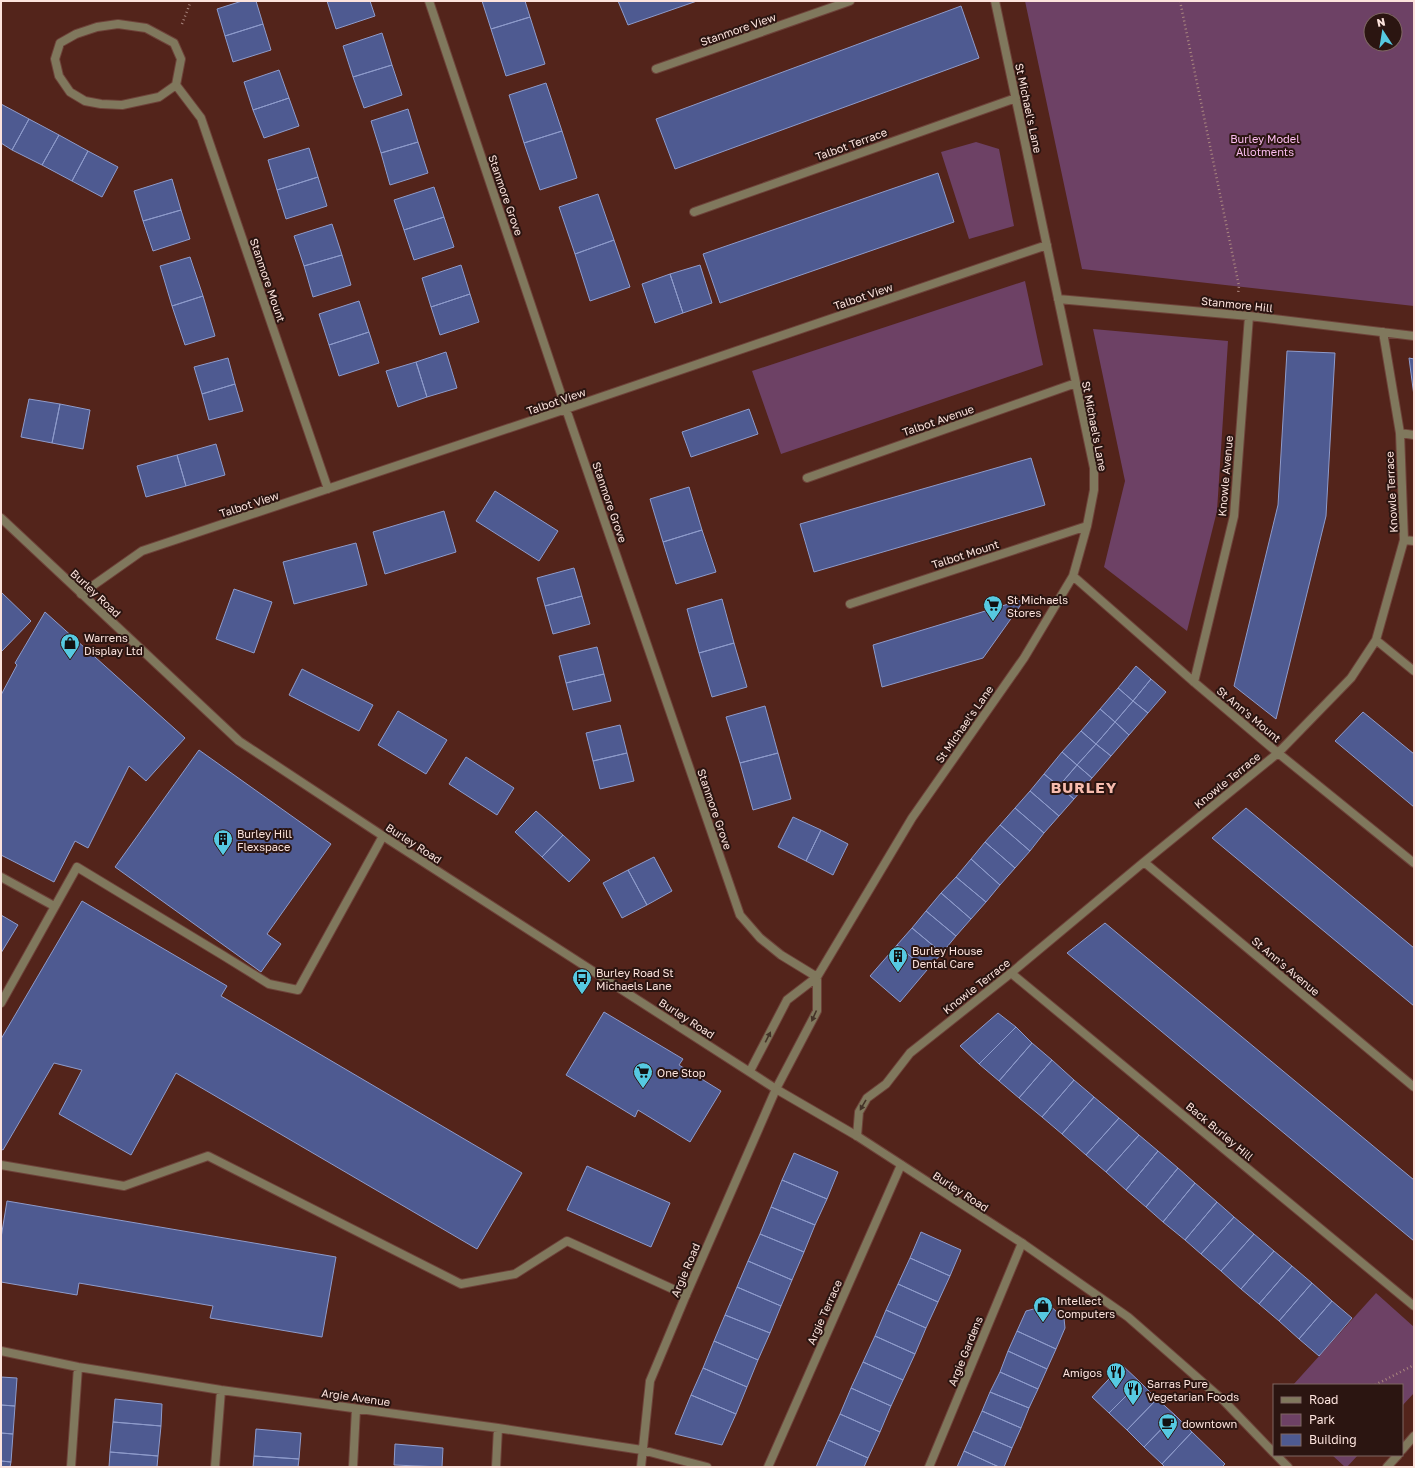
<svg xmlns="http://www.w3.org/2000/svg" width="1415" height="1468" font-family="'Golos Text',sans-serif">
<rect width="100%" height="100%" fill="#53241b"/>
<path fill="#6d4165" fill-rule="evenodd" d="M 1025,1 L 1414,1 L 1414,306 L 1082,269 ZM 1371,20 L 1395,20 L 1395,44 L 1371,44 Z
M 976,142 L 999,149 L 1014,226 L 969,239 L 941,152 Z
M 1025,281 L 1043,365 L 781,454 L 752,371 Z
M 1093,329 L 1228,341 L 1217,511 L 1187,631 L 1104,567 L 1125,481 Z
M 1376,1293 L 1414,1327 L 1414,1393 L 1402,1406 L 1402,1385 L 1293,1385 Z
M 1332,1455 L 1358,1455 L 1347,1467 L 1345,1467 Z"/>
<path fill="#4e5a91" stroke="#8e9bcb" d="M 242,1 L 256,1 L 263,24 L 225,36 L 217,9 Z
M 327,1 L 370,1 L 375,16 L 336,29 Z
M 482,1 L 525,1 L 530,17 L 491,29 Z
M 618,1 L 697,1 L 628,25 Z
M 961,6 L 979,58 L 675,169 L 656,119 Z
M 530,17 L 545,64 L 506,76 L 491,29 Z
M 263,24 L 271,50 L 233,62 L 225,36 Z
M 382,33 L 392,65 L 353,77 L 343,46 Z
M 392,65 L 402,95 L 364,108 L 353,77 Z
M 279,70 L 289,98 L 253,110 L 244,82 Z
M 546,83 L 562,131 L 524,143 L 509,95 Z
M 289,98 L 299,126 L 264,138 L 253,110 Z
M 1,104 L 29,119 L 12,150 L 1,143 Z
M 408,109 L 418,142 L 381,153 L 371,121 Z
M 29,119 L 59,135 L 42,165 L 12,150 Z
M 562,131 L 577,178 L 540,190 L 524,143 Z
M 59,135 L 88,151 L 72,181 L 42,165 Z
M 418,142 L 428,173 L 390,185 L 381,153 Z
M 309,148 L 318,177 L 277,190 L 268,160 Z
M 88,151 L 118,167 L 102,197 L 72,181 Z
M 938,173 L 954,222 L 720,303 L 703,254 Z
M 318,177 L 327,206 L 286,219 L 277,190 Z
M 172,179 L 181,210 L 143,221 L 134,191 Z
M 434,187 L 444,217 L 404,230 L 394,200 Z
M 598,194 L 614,240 L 575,254 L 559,207 Z
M 181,210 L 190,239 L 153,251 L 143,221 Z
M 444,217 L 454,247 L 414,260 L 404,230 Z
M 332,224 L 342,255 L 304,266 L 294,236 Z
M 614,240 L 630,287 L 590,301 L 575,254 Z
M 342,255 L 351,285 L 313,297 L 304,266 Z
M 190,257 L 203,296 L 172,306 L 160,266 Z
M 461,265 L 470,294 L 431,307 L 422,278 Z
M 700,265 L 712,303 L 683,313 L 670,274 Z
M 670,274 L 683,313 L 655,323 L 642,284 Z
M 470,294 L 479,322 L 440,335 L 431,307 Z
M 203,296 L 215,336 L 185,345 L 172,306 Z
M 359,301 L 369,332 L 329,345 L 319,314 Z
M 369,332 L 379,363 L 339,376 L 329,345 Z
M 1287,351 L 1335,353 L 1326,516 L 1276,719 L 1234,686 L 1278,505 Z
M 446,352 L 457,388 L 427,397 L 416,362 Z
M 228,358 L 235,384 L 202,394 L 194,367 Z
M 1409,358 L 1414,359 L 1414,396 Z
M 416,362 L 427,397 L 398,407 L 386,371 Z
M 235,384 L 243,411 L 209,420 L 202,394 Z
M 29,399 L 60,404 L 52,443 L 21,437 Z
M 60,404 L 90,410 L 83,449 L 52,443 Z
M 749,409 L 758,434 L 691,457 L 682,432 Z
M 216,444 L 225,475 L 186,486 L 177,455 Z
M 177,455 L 186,486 L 146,497 L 137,466 Z
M 1031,458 L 1045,505 L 814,572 L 800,524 Z
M 689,487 L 702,530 L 663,542 L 650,499 Z
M 495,491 L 558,531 L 539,561 L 476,521 Z
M 444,511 L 456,552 L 385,574 L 373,532 Z
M 702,530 L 716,572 L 676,584 L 663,542 Z
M 356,543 L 367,585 L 294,604 L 283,562 Z
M 574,568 L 582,596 L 545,606 L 537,578 Z
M 234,589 L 272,602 L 254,653 L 216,639 Z
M 1,592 L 31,621 L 1,652 Z
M 582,596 L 590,624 L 553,634 L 545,606 Z
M 722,599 L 734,643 L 699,653 L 687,609 Z
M 1025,599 L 983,658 L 882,687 L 873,645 Z
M 45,612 L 185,738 L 146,781 L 129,766 L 88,848 L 75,841 L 54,882 L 1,855 L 1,695 L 17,665 L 15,663 Z
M 734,643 L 747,687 L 712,697 L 699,653 Z
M 597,647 L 604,674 L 566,683 L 559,656 Z
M 1136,666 L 1151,679 L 1133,701 L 1118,688 Z
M 302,669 L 373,705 L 359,731 L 289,695 Z
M 604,674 L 611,701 L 573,710 L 566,683 Z
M 1151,679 L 1166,692 L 1148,713 L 1133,701 Z
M 1118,688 L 1133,701 L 1115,722 L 1100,709 Z
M 1133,701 L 1148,713 L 1129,735 L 1115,722 Z
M 765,706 L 778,753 L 740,763 L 726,717 Z
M 1100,709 L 1115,722 L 1096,744 L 1081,731 Z
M 398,711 L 447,740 L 426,774 L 378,745 Z
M 1363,712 L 1414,754 L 1414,807 L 1335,741 Z
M 1115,722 L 1129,735 L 1111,756 L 1096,744 Z
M 620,725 L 627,753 L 593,761 L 586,733 Z
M 1081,731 L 1096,744 L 1077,765 L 1062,752 Z
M 1096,744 L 1111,756 L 1092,778 L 1077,765 Z
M 199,750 L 331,844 L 267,934 L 281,944 L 261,972 L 115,867 Z
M 1062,752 L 1077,765 L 1059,786 L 1044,774 Z
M 627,753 L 634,781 L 600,789 L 593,761 Z
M 778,753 L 791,799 L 753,810 L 740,763 Z
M 466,757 L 514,788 L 497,815 L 449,784 Z
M 1077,765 L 1092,778 L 1074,799 L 1059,786 Z
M 1044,774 L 1074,799 L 1059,816 L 1030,791 Z
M 1030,791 L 1059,816 L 1044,833 L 1015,808 Z
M 1015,808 L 1044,833 L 1030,851 L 1000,825 Z
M 1246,808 L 1414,948 L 1414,1006 L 1212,838 Z
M 536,811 L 563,835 L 542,857 L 515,832 Z
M 793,817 L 821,830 L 806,861 L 778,847 Z
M 1000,825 L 1030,851 L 1015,868 L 985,842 Z
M 821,830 L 848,844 L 833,875 L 806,861 Z
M 563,835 L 590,860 L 569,882 L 542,857 Z
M 985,842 L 1015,868 L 1000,885 L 971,859 Z
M 654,857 L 672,891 L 647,905 L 628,870 Z
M 971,859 L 1000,885 L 986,902 L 956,877 Z
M 628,870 L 647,905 L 622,918 L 603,883 Z
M 956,877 L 986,902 L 971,919 L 941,893 Z
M 941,893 L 971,919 L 956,936 L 926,911 Z
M 82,901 L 227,986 L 221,996 L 522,1173 L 477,1249 L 176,1073 L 131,1155 L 59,1114 L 82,1070 L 54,1063 L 3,1150 L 1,1149 L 1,1039 Z
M 926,911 L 956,936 L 942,953 L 912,928 Z
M 1,915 L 18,925 L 1,953 Z
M 1105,923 L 1414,1180 L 1414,1241 L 1067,953 Z
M 912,928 L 942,953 L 927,970 L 897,945 Z
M 897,945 L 927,970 L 900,1002 L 870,976 Z
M 604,1012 L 683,1059 L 679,1065 L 721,1091 L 690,1142 L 638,1110 L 635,1117 L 566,1075 Z
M 998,1013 L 1016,1027 L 979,1064 L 960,1046 Z
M 1016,1027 L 1032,1043 L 999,1081 L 979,1064 Z
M 1032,1043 L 1052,1060 L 1019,1098 L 999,1081 Z
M 1052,1060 L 1074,1080 L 1042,1117 L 1019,1098 Z
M 1074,1080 L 1094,1097 L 1062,1134 L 1042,1117 Z
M 1094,1097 L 1119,1118 L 1086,1155 L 1062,1134 Z
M 1119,1118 L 1139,1135 L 1106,1172 L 1086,1155 Z
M 1139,1135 L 1158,1151 L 1126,1190 L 1106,1172 Z
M 1158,1151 L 1178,1168 L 1146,1207 L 1126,1190 Z
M 794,1153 L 838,1172 L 827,1199 L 782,1180 Z
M 587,1166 L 670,1203 L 651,1247 L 567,1210 Z
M 1178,1168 L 1195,1183 L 1163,1222 L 1146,1207 Z
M 782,1180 L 827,1199 L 815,1225 L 771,1207 Z
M 1195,1183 L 1217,1202 L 1185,1240 L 1163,1222 Z
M 7,1201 L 336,1257 L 322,1337 L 210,1318 L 213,1306 L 79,1283 L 77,1295 L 1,1282 L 1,1238 Z
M 1217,1202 L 1234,1217 L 1201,1254 L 1185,1240 Z
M 771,1207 L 815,1225 L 804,1252 L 760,1234 Z
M 1234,1217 L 1254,1234 L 1221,1271 L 1201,1254 Z
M 921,1232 L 961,1250 L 950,1276 L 910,1258 Z
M 760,1234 L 804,1252 L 792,1280 L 748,1261 Z
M 1254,1234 L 1274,1251 L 1241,1289 L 1221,1271 Z
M 1274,1251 L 1292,1266 L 1259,1304 L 1241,1289 Z
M 910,1258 L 950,1276 L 938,1302 L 898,1284 Z
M 748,1261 L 792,1280 L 781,1306 L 737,1287 Z
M 1292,1266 L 1312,1283 L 1279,1321 L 1259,1304 Z
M 1312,1283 L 1332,1301 L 1299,1339 L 1279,1321 Z
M 898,1284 L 938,1302 L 926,1328 L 886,1310 Z
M 737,1287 L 781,1306 L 770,1333 L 725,1315 Z
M 1332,1301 L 1352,1318 L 1319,1356 L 1299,1339 Z
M 1049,1305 L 1064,1318 L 1065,1328 L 1056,1349 L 1017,1331 L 1026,1311 Z
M 886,1310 L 926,1328 L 915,1354 L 875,1336 Z
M 725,1315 L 770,1333 L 758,1360 L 714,1341 Z
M 1017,1331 L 1056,1349 L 1047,1369 L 1008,1351 Z
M 875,1336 L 915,1354 L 903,1380 L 863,1362 Z
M 714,1341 L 758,1360 L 747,1387 L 703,1368 Z
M 1008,1351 L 1047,1369 L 1038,1389 L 1000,1372 Z
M 863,1362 L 903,1380 L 891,1406 L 851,1388 Z
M 1122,1365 L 1140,1382 L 1109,1413 L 1092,1397 Z
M 703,1368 L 747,1387 L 736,1414 L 691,1395 Z
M 1000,1372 L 1038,1389 L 1029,1408 L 990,1392 Z
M 1,1377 L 17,1378 L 15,1406 L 1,1405 Z
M 1140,1382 L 1157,1399 L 1127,1430 L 1109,1413 Z
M 851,1388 L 891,1406 L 880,1432 L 840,1414 Z
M 990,1392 L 1029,1408 L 1021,1428 L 982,1411 Z
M 691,1395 L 736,1414 L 722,1445 L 675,1434 Z
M 115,1399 L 162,1404 L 161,1426 L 113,1422 Z
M 1157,1399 L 1175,1415 L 1144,1447 L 1127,1430 Z
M 1,1405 L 15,1406 L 13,1434 L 1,1433 Z
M 982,1411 L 1021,1428 L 1012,1448 L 973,1431 Z
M 840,1414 L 880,1432 L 868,1458 L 828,1440 Z
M 1175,1415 L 1192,1432 L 1162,1464 L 1144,1447 Z
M 113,1422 L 161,1426 L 158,1456 L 110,1452 Z
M 256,1429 L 301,1433 L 299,1459 L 254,1456 Z
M 973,1431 L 1012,1448 L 1004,1467 L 999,1467 L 964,1451 Z
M 1192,1432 L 1225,1464 L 1222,1467 L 1165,1467 L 1162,1464 Z
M 1,1433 L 13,1434 L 11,1462 L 1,1461 Z
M 828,1440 L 868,1458 L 864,1467 L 816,1467 Z
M 395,1444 L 443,1448 L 442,1467 L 394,1465 Z
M 964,1451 L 999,1467 L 957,1467 Z
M 110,1452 L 158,1456 L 157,1467 L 109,1467 Z
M 254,1456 L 299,1459 L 298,1467 L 253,1467 Z
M 1,1461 L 11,1462 L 10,1467 L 1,1467 Z"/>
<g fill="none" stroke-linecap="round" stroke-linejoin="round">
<defs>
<path id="service" d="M 1,877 L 54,906
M 1011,973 L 1414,1306
M 1,1003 L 77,867 L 224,956 L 269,984 L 298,990 L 383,836
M 1,1165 L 124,1186 L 208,1156 L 461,1284 L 515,1274 L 567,1241 L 686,1295"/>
<path id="minor" d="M 429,1 L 566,409 L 740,915 L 760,938 L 781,955 L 817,977
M 656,69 L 850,1
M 176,85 L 159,97 L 122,105 L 101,104 L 85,101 L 70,92 L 59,76 L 55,59 L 60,43 L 76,34 L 97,27 L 118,24 L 146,28 L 174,43 L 181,59 L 176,85 L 201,118 L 328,489
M 694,212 L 1016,98
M 1058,299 L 1249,316 L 1414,336
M 1400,433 L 1414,435
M 807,478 L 1076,383
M 1404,540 L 1414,541
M 1073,576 L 1194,682 L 1278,753 L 1414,863
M 81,594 L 142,551 L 566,409 L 1047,245
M 850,604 L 1087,526
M 1376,640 L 1414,671
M 1194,682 L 1234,516 L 1249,316
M 1144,862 L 1414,1087
M 750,1071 L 787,1000 L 817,977 L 912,818 L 1024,658 L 1073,576 L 1087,526 L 1094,490 L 1094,468 L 995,1
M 857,1136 L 859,1112 L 867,1098 L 886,1084 L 910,1053 L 1011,973 L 1144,862 L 1278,753 L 1351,678 L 1376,640 L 1404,540 L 1400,433 L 1383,332
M 1,1351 L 78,1367 L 221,1390 L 498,1428 L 642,1450 L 707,1467
M 1402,1450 L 1414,1436
M 71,1467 L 78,1367
M 215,1467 L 221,1390
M 353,1467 L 356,1409
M 496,1467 L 498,1428
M 641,1467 L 650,1381 L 686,1295 L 776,1089 L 817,1011 L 817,977
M 768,1467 L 901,1165
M 929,1467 L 1022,1243
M 1387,1467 L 1398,1455"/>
<path id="tertiary" d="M 1,518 L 239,741 L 383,836 L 776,1089 L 857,1136 L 1022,1243 L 1128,1317 L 1224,1401 L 1274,1453
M 1276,1455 L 1288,1467"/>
</defs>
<use href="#service" stroke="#6e433a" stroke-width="10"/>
<use href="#minor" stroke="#6e433a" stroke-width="10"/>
<use href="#tertiary" stroke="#6e433a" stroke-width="10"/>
<path stroke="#aa877f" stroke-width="2.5" stroke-dasharray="1 3" stroke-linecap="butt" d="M 1180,1 L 1239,286 L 1238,294
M 182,24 L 191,1
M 1375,1385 L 1414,1365"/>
<use href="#service" stroke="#80785d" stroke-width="8"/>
<use href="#minor" stroke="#80785d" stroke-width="8"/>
<use href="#tertiary" stroke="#80785d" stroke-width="8"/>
</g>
<defs><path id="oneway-solid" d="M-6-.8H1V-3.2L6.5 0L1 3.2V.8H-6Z"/></defs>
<g fill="#443328">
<use href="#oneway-solid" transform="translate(814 1016) rotate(114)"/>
<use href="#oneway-solid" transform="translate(768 1037) rotate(-63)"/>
<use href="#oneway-solid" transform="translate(863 1105) rotate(120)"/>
</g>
<defs>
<symbol id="supermarket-pin" viewBox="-11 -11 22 30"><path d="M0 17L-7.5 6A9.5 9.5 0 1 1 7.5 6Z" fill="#56c9e1" stroke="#2b1511"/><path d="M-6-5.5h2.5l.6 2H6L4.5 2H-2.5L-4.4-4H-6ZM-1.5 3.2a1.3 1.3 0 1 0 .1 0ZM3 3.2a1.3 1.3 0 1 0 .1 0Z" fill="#111"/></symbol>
<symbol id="shop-pin" viewBox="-11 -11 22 30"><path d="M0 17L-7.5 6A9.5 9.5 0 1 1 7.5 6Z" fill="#56c9e1" stroke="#2b1511"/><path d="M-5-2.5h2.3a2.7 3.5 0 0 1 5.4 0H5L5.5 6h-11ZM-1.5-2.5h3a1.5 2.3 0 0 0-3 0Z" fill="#111"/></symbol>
<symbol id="building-pin" viewBox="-11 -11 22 30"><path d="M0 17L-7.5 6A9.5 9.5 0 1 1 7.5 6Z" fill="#56c9e1" stroke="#2b1511"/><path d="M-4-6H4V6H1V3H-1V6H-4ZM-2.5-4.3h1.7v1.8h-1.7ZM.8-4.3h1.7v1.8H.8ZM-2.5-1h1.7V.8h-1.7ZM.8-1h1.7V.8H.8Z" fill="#111"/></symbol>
<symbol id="bus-pin" viewBox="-11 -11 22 30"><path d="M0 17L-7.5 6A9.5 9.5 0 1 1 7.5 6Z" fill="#56c9e1" stroke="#2b1511"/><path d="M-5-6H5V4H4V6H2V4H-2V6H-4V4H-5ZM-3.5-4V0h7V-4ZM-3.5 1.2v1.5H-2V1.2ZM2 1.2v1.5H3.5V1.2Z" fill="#111"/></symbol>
<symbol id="restaurant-pin" viewBox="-11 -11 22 30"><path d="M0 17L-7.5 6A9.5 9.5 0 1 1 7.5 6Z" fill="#56c9e1" stroke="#2b1511"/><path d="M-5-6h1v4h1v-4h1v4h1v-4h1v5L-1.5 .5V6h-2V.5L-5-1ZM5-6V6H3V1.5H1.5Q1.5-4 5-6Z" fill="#111"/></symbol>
<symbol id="cafe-pin" viewBox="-11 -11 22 30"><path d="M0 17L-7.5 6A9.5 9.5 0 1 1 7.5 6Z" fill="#56c9e1" stroke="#2b1511"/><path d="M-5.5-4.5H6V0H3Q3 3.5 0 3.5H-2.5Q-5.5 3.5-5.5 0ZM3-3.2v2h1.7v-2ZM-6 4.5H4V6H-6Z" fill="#111"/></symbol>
</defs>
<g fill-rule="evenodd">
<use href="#supermarket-pin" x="982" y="594" width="22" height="30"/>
<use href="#shop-pin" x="59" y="632" width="22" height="30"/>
<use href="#building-pin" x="212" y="828" width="22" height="30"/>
<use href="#building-pin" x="887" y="945" width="22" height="30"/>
<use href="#bus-pin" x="571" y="967" width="22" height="30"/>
<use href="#supermarket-pin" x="632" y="1061" width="22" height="30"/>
<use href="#shop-pin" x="1032" y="1295" width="22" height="30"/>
<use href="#restaurant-pin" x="1105" y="1361" width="22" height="30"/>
<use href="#restaurant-pin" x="1122" y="1378" width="22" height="30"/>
<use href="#cafe-pin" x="1157" y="1412" width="22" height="30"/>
</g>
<g text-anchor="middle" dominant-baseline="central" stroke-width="4" stroke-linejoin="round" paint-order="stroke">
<g font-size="11" fill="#fce3dd" stroke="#2b1511">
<text transform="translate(738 29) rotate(-19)">Stanmore View</text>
<text transform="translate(1029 108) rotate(78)">St Michael's Lane</text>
<text transform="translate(851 144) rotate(-20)">Talbot Terrace</text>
<text transform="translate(506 195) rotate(71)">Stanmore Grove</text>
<text transform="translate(268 280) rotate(71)">Stanmore Mount</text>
<text transform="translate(863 296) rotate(-19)">Talbot View</text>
<text transform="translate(1237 304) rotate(6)">Stanmore Hill</text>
<text transform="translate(556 401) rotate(-19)">Talbot View</text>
<text transform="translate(938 420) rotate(-19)">Talbot Avenue</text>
<text transform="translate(1095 426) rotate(79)">St Michael's Lane</text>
<text transform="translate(1225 476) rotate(-85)">Knowle Avenue</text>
<text transform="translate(1391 492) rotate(-93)">Knowle Terrace</text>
<text transform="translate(610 502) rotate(71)">Stanmore Grove</text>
<text transform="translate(249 504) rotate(-18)">Talbot View</text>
<text transform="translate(965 554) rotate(-18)">Talbot Mount</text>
<text transform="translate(96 593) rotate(43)">Burley Road</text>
<text transform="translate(1249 714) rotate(40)">St Ann's Mount</text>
<text transform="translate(964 724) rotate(-55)">St Michael's Lane</text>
<text transform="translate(1227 780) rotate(-39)">Knowle Terrace</text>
<text transform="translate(715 809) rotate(71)">Stanmore Grove</text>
<text transform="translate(414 843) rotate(33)">Burley Road</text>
<text transform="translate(1286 966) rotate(40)">St Ann's Avenue</text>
<text transform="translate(976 986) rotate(-38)">Knowle Terrace</text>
<text transform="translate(687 1018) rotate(33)">Burley Road</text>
<text transform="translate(1220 1131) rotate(40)">Back Burley Hill</text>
<text transform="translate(961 1191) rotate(33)">Burley Road</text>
<text transform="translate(685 1270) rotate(-67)">Argie Road</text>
<text transform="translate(824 1312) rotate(-66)">Argie Terrace</text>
<text transform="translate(965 1351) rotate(-68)">Argie Gardens</text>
<text transform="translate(356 1397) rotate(8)">Argie Avenue</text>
</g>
<g font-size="11" fill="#fabcee" stroke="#2b1511">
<text x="1265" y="138">Burley Model<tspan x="1265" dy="13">Allotments</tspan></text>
</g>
<g font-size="11" fill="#fce3dd" stroke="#2b1511" text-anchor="start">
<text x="1007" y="599">St Michaels<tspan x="1007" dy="13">Stores</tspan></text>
<text x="84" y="637">Warrens<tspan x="84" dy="13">Display Ltd</tspan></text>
<text x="237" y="833">Burley Hill<tspan x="237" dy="13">Flexspace</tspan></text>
<text x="912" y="950">Burley House<tspan x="912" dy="13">Dental Care</tspan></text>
<text x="596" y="972">Burley Road St<tspan x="596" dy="13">Michaels Lane</tspan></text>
<text x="657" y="1072">One Stop</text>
<text x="1057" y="1300">Intellect<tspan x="1057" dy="13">Computers</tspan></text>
<text x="1102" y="1372" text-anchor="end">Amigos</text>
<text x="1147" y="1383">Sarras Pure<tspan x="1147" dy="13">Vegetarian Foods</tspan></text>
<text x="1182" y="1423">downtown</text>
</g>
<g font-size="15" font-weight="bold" letter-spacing="1" fill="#f7bcae" stroke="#2b1511">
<text x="1084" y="787">BURLEY</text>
</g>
</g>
<rect width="1415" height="1468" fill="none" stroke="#fce3dd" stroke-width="4"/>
<rect x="1273" y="1384" width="130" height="72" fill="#2b1511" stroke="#7f6763"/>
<rect x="1281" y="1397" width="20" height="6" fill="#80785d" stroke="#7f6763"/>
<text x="1309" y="1404" font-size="12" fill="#fce3dd">Road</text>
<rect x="1281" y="1414" width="20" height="12" fill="#6d4165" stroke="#7f6763"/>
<text x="1309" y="1424" font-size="12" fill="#fce3dd">Park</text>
<rect x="1281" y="1434" width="20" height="12" fill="#4e5a91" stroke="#7f6763"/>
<text x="1309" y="1444" font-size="12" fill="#fce3dd">Building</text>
<g transform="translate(1383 32) rotate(348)"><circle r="19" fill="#2b1511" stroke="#7f6763"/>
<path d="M0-3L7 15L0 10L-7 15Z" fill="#56c9e1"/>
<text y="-6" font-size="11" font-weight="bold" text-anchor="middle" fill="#fce3dd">N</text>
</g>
</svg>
